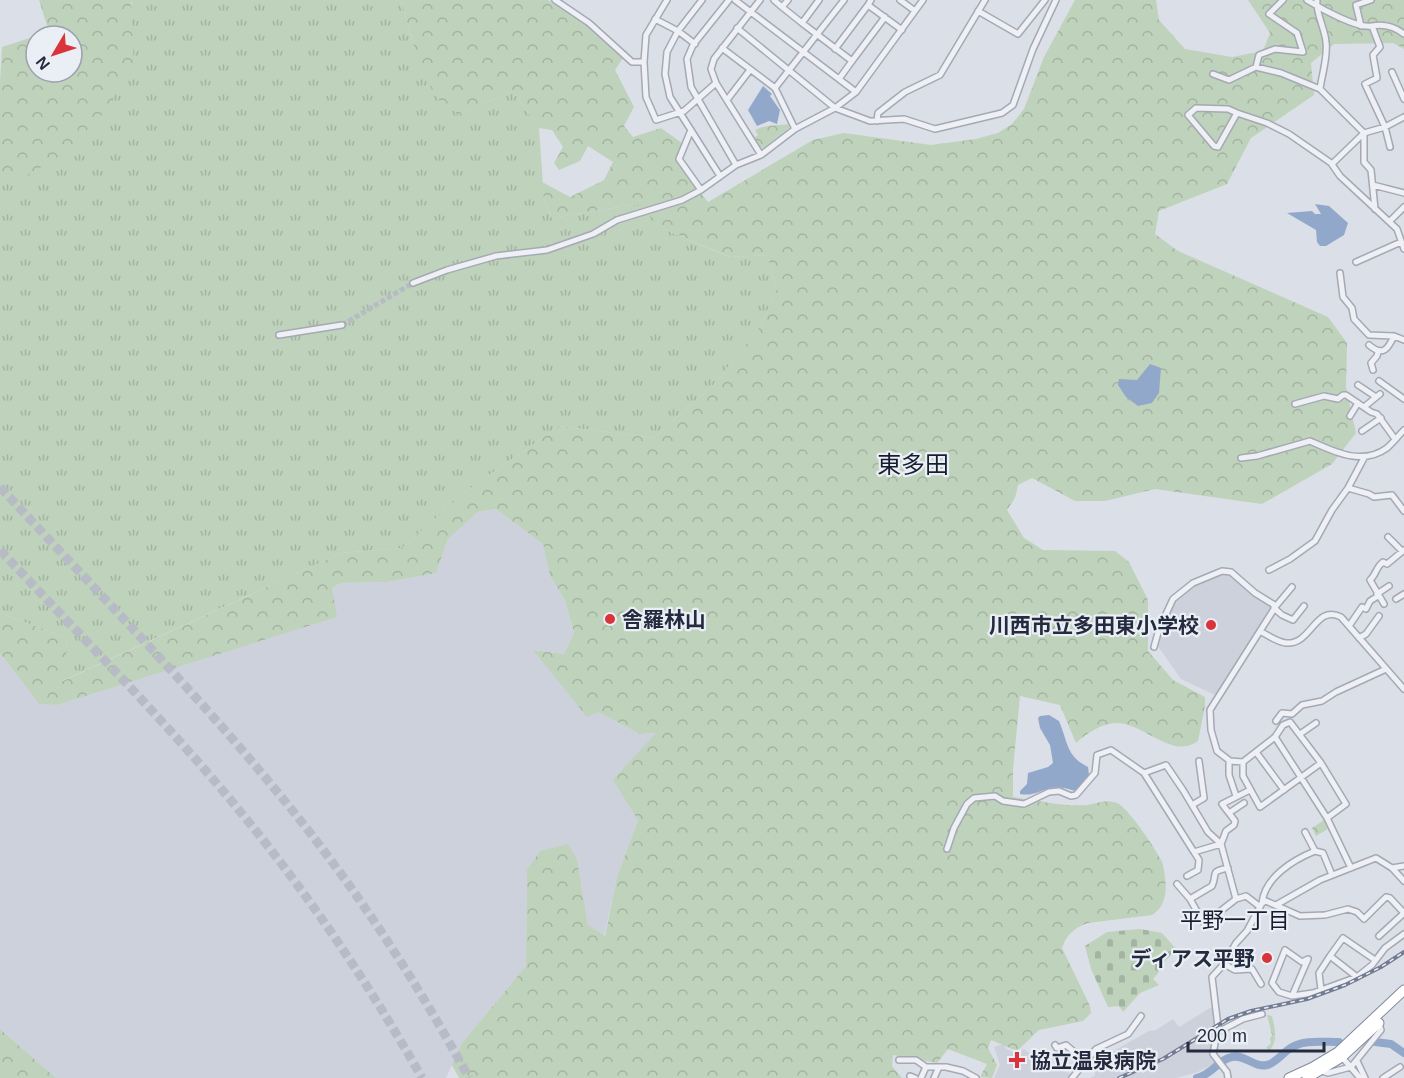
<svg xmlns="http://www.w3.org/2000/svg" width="1404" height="1078" font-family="Arial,'Noto Sans JP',sans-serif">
<defs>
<pattern id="grass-tufts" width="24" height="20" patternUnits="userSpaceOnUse" patternTransform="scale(1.5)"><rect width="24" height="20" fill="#bfd2bb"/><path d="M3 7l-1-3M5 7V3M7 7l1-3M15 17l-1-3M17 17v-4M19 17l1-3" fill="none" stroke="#a4b4a2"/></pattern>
<pattern id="forest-crowns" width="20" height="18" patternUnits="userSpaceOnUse" patternTransform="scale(1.5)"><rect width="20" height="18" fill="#bfd2bb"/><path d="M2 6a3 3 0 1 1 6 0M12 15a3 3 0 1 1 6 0" fill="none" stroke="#a4b4a2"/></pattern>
<pattern id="cemetery-stones" width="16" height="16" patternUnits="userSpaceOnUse" patternTransform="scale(1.5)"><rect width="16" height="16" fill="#bfd2bb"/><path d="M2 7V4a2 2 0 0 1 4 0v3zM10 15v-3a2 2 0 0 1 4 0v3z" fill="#a4b4a2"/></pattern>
</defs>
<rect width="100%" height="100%" fill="#dbdfe7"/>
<path fill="#cdd1dc" d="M 496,509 L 543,544 L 550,576 L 565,600 L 574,632 L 564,654 L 534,650 L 598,712 L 640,734 L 657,733 L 638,820 L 617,877 L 604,937 L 588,925 L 577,859 L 527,870 L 526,966 L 462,1043 L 446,1078 L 56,1078 L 0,1029 L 0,653 L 39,704 L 57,705 L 336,617 L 332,588 L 341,583 L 387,582 L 436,573 L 448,539 L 478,512 Z
M 1229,573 L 1271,607 L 1215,695 L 1181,679 L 1155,642 L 1169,606 L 1196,581 Z
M 1210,1008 L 1214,1008 L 1216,1032 L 1211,1044 L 1211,1056 L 1215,1063 L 1198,1072 L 1176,1078 L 1090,1078 L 1095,1075 L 1095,1069 L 1117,1049 L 1149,1031 L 1156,1030 L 1173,1019 L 1179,1027 Z
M 1004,1044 L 1006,1049 L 1017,1053 L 1024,1049 L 1034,1056 L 1044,1072 L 1057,1063 L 1063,1071 L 1074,1075 L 1070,1078 L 994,1078 L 1000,1065 L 994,1047 Z"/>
<path fill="url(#grass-tufts)" d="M 131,0 L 401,0 L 414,48 L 459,115 L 513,91 L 539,128 L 544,200 L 552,218 L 638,204 L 666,230 L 729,257 L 767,255 L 777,289 L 760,327 L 715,383 L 654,438 L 559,426 L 468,490 L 402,548 L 341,553 L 62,681 L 67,638 L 0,613 L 0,165 L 132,5 Z"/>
<path fill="url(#forest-crowns)" d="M 39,0 L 131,0 L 134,68 L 103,112 L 67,153 L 18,180 L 0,173 L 0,82 L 2,47 L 36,36 L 36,72 L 72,72 L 72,36 L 37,36 L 49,32 Z
M 401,0 L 548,0 L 587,26 L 623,58 L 615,70 L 634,107 L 624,126 L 633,137 L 661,128 L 682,143 L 677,163 L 708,202 L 813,140 L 844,133 L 931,145 L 976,139 L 998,133 L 1012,124 L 1024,109 L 1044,57 L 1075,0 L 1156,0 L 1159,20 L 1185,49 L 1232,57 L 1263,51 L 1270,33 L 1248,0 L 1404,0 L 1404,49 L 1393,43 L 1334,44 L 1311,63 L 1314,95 L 1251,138 L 1227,184 L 1159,211 L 1155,234 L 1178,251 L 1328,317 L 1347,343 L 1346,387 L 1356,433 L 1332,464 L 1262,504 L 1155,489 L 1105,501 L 1075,501 L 1032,478 L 1018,485 L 1015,498 L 1007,510 L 1024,538 L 1043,550 L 1115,551 L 1129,562 L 1148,600 L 1148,651 L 1173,680 L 1205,697 L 1205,706 L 1198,741 C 1169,762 1140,716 1109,724 C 1096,727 1085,735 1076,743 L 1060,705 L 1020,696 L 1013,769 L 1013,797 C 1037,800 1063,807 1087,805 C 1098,803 1108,798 1119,804 C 1130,811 1155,848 1161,860 C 1164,865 1164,872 1165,878 C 1167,893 1165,907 1152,915 L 1088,923 C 1075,927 1066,935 1062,948 L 1090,1006 L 1091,1013 L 1083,1021 L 1039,1030 L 1017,1051 L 991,1040 L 988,1048 L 997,1065 L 992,1078 L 980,1077 L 987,1064 L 948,1049 L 937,1063 L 893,1055 L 892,1066 L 902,1078 L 459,1078 L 452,1065 L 462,1043 L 526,966 L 527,870 L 540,851 L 568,844 L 577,859 L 588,925 L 605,936 L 617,877 L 638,820 L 613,780 L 656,733 L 640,734 L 598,712 L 587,717 L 533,650 L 564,654 L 574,632 L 565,600 L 550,576 L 543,544 L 496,509 L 478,512 L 448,539 L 436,573 L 387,582 L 341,583 L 332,588 L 337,617 L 57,705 L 39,704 L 0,653 L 0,613 L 67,638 L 63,681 L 341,553 L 402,548 L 468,490 L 559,426 L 654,438 L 715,383 L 760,327 L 777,289 L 767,255 L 730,257 L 666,230 L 637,204 L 552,218 L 544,200 L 542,182 L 570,197 L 604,180 L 613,162 L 588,146 L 580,161 L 559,170 L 554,163 L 563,147 L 552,130 L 539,128 L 513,91 L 459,115 L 434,95 L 414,48 Z
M 790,124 L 789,128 L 764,148 L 759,147 L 754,138 L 758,135 L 755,130 C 768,124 777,126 790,124 Z
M 1327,818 L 1331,827 L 1316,836 L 1312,828 Z
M 1267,1015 L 1272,1016 C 1275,1028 1278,1040 1270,1050 L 1266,1048 L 1271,1043 L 1270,1039 L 1272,1035 Z
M 0,1029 L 56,1078 L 0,1078 Z"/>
<path fill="url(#cemetery-stones)" d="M 1140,929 L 1162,933 L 1176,949 L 1158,969 L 1159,972 L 1153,979 L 1159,985 L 1140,993 L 1123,1012 L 1119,1006 L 1108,1007 L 1091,969 L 1085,946 L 1107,932 Z"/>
<path fill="#92a8cb" d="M 763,86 L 772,94 L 770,96 L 780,110 L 777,124 L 769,121 L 757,126 L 748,110 Z
M 1315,204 L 1329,206 L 1348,223 L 1344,235 L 1326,246 L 1320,246 L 1317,242 L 1316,230 L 1287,213 L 1312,211 L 1315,214 L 1321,214 Z
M 1150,364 L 1161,368 L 1159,393 L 1152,403 L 1138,406 L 1126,397 L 1118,385 L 1119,379 L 1137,380 Z
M 1049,715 L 1059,721 C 1068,742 1066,756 1088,767 L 1089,775 L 1075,791 C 1047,780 1040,798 1020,794 L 1020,791 L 1027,784 L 1028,773 L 1048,767 L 1053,763 L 1050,745 L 1040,728 L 1038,718 L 1040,716 Z"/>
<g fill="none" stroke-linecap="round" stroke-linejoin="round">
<path stroke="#92a8cb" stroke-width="8" d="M 1375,1042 L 1391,1044 L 1404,1053
M 1197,1078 C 1213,1074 1219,1059 1232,1057 C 1245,1054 1254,1068 1267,1065 C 1276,1063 1282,1054 1289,1049 C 1302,1039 1323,1042 1339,1042"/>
<path stroke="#b6bbc5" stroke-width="5" stroke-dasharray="5 2.5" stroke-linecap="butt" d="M 342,325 L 413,283"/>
<path stroke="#b6bbc5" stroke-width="9" stroke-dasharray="9 4.5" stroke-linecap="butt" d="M 0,487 C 98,593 201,697 292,810 C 359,893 418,984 469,1078
M 0,550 C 88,644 180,735 260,836 C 321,913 374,993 422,1078"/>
<defs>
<path id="street" d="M 555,0 L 589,23 L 632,62 L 644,62
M 667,0 L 646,35 L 644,62 L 646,97 L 656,120 L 684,111 L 716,83
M 702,0 L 678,31 L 667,52 L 665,74 L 670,97 L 720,176
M 729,0 L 693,45 L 687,59 L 691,87 L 736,165
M 735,0 L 856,92
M 760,0 L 714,59 L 711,69 L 716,83 L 761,155
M 774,0 L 782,7
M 788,0 L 782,7 L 802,23 L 819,0
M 871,0 L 868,5 L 902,30
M 900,0 L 915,11
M 1283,0 L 1269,14 L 1297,33 L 1303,52 L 1275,49 L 1259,55 L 1256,67 L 1281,73 L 1320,89
M 1307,0 C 1320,8 1357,29 1372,26 L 1380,47 L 1373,55 L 1377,78 L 1365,84 L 1385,127 L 1390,147
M 1317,0 C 1315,11 1325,29 1326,42 C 1328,57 1322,74 1320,89 L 1364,133 L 1364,162 L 1371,170 L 1375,209
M 978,11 L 1018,34 L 1045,0
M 655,19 L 678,31 L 695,44
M 802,23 L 852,61 L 839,79
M 1361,26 L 1356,5 L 1371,0
M 1372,26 C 1383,24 1395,27 1404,34
M 737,28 L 835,108 L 856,92 L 923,0
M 722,48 L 775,88
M 835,49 L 868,5
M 852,61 L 885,17
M 1392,72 L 1404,99
M 1213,74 L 1229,80 L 1256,67
M 727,100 L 750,70
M 1196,108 L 1228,109 L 1237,113 L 1218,147 L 1214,146 L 1188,115 Z
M 1237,113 L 1267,123 L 1289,134 L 1331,163 L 1340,176 L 1397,229 L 1404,249
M 877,121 L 878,113 L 905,92 L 940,75 L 985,0
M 795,129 L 775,88 L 844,0
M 691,130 L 679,159 L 701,190
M 1332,164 L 1364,133 L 1385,127 L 1404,117
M 1373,185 L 1404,193
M 1390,221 L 1404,207
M 1356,262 L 1401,242
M 1340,273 L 1343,297 L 1352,308 L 1354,319 L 1369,335 L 1394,336 L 1404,340
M 413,283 L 447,270 L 496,256 L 547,250 L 593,234 L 617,220 L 682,200 L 701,190 L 736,165 L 761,155 L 795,129 L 835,108 L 870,121 L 904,119 L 935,129 L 1002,113 L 1013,105 L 1033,49 L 1056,0
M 279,335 L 342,325
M 1369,345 C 1383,357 1388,349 1394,336
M 1373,370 L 1371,363 L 1377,356 L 1378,352
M 1379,381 L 1404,399
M 1358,385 L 1376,397
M 1295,404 L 1324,396 L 1338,399 L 1343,395 L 1346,395 L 1371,412 L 1377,414 L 1395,439
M 1364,407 L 1380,394
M 1350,416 L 1358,403
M 1362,431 L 1381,418
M 1241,458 L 1257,456 L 1310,441 C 1335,452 1362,466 1387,448 C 1393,443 1399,435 1404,430
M 1348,488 L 1364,458
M 1388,537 L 1402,551
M 1269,570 L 1290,559 L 1315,541 L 1332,510 L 1348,488 L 1369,494 L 1374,497 L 1392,495 L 1404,511
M 1377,594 L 1389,586
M 1396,599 L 1404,594
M 1384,604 L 1370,580 C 1376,575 1376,567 1383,562 L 1387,564 L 1404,550
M 1276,606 L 1292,587
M 1274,608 L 1282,615 L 1293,620 L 1304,606
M 1349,626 L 1362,607 L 1366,609 L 1370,601 L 1378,596
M 1359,638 L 1366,634 L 1379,616
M 1154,647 L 1159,629 L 1173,599 L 1193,583 L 1222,571 L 1231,572 L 1255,593 L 1276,606 L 1260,631
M 1276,721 L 1282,713 L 1292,714 L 1302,705 L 1322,701 L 1336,692 L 1386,669
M 1300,734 L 1316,723
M 1275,737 L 1283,725 L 1290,722 L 1321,763 L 1346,804 L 1327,818
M 1256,752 L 1284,790
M 1243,762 L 1243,776 L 1260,807 L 1321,763
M 1229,763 L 1229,775 L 1236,796
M 1144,773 L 1166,765 L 1183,790 L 1208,832 L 1221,844 L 1236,899 L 1246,896 L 1259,906
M 1192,805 L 1204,798 L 1199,761
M 1229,813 L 1244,803
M 1305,832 L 1315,851
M 1221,844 L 1226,831 L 1234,825 L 1235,821 L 1222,804 L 1250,790
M 947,849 L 954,828 L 967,804 L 974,798 L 995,796 L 1003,801 L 1024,804 L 1049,792 L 1059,791 L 1071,796 L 1076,795 L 1095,773 L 1097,755 L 1111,750 L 1144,773 L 1194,852 L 1221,844
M 1351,868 L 1327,818 L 1275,737 L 1243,762 L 1230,761 L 1217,751 L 1211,730 L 1210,710 L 1260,631 C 1267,635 1277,642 1286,643 C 1312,645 1315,604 1341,617 L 1404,689
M 1392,868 L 1404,881
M 1187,876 L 1198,870 L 1199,860 L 1194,852
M 1177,884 L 1190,899 L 1203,922 L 1209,920 L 1236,899
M 1190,899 L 1212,886 C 1218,873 1209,872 1228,868
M 1262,903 C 1265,877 1293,860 1315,851 L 1323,853 L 1332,875
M 1276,905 L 1320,880 L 1376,858 L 1392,868 L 1404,866
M 1379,936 L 1404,913
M 1224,964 L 1235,970 L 1252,969 L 1261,984
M 1357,977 L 1330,956 L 1343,938 L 1375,960
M 1321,990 L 1319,973 L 1330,956
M 1292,996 L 1308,959 L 1302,962 L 1285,950 L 1272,983 L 1279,992 L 1292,996 L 1313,993 L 1357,977 L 1372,965 L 1385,948 L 1404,934
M 1218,1032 L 1243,1019 L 1262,1014
M 1055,1045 L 1057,1048 L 1066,1045 L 1086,1062
M 1341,1056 L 1360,1078
M 899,1060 L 916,1060 L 926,1067 L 946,1067 L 963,1071 L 976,1078
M 1357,1061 L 1365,1078
M 1318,1070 L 1328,1073 L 1351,1067 L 1381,1030 L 1379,1024
M 910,1076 L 915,1078
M 921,1078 L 926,1067
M 934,1078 L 939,1067
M 1072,1078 L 1096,1049 L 1128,1034 L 1141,1016
M 1228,1078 L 1227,1072 L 1213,1054 L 1218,1027 L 1212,977 L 1224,964 L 1236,943 L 1247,931 L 1262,903 L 1266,901 L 1300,916 L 1325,915 L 1348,909 L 1357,912 L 1364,919 L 1386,897 L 1390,898 L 1404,913
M 1383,1078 L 1400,1067"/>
<path id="highway" d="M 1289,1078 L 1313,1067 L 1338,1052 L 1404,990
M 1307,1078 L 1342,1057 L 1379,1023"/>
</defs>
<use href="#street" stroke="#a4a9b4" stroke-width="8"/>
<use href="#highway" stroke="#818a9f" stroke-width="11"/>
<use href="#street" stroke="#eef0f5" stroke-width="5"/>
<use href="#highway" stroke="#fff" stroke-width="9"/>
<defs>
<path id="rail" d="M 1119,1078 L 1163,1059 L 1228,1019 L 1251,1011 L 1307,999 L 1345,985 L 1381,967 L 1404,952"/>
</defs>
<use href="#rail" stroke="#737c92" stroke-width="4"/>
<use href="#rail" stroke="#eaeef5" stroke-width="1.5" stroke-dasharray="4.5" stroke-linecap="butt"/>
</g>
<g fill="#d9333c" stroke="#eaeef5" stroke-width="2">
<circle cx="610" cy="619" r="6"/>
<circle cx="1211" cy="625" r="6"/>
<circle cx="1267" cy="958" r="6"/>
<path d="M1014 1051h6v6h6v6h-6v6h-6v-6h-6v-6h6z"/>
</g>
<g text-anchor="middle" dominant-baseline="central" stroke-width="4.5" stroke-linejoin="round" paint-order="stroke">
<g font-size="21" font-weight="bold" fill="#242b3e" stroke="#eaeef5" text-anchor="start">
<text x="622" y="619">舎羅林山</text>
<text x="1199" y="625" text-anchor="end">川西市立多田東小学校</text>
<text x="1255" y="958" text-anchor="end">ディアス平野</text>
<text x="1030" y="1060">協立温泉病院</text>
</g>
<g font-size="22" fill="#171c2f" stroke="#eaeef5">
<text x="1235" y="920">平野一丁目</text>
</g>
<g font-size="24" fill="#171c2f" stroke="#eaeef5">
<text x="913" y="464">東多田</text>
</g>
</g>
<g transform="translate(54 54) rotate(231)"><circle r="28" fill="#eaeef5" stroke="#9ba0ac" stroke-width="1.5"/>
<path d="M0-4.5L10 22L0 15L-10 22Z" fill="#d9333c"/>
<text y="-9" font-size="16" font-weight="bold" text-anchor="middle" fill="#242b3e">N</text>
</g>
<path d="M1188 1042v9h136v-9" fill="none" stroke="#242b3e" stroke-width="3"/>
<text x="1197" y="1042" font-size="18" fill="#242b3e" stroke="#eaeef5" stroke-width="4.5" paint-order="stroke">200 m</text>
</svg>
